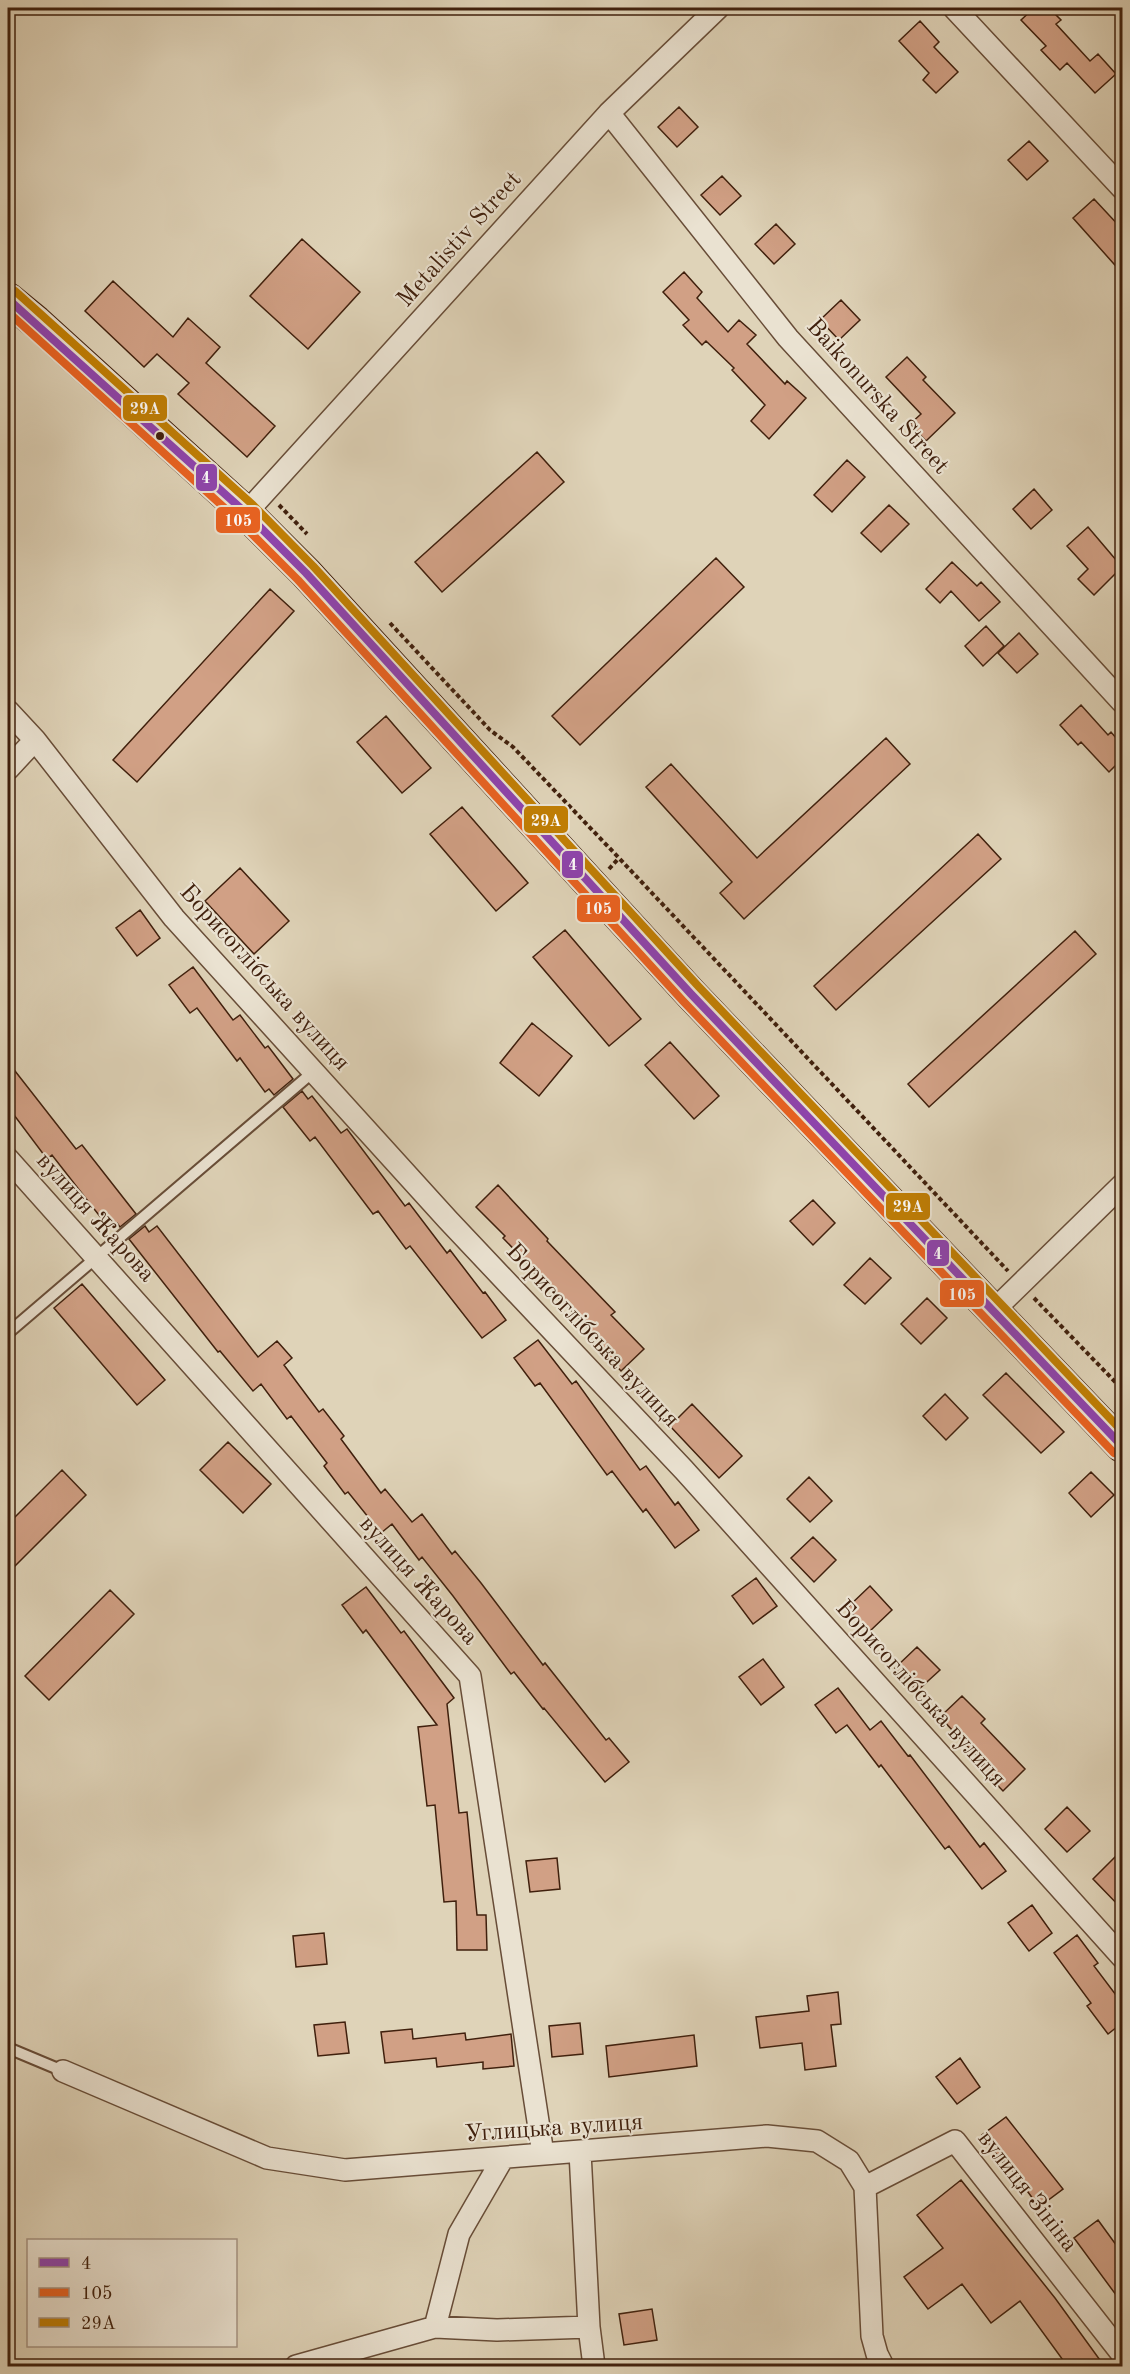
<svg xmlns="http://www.w3.org/2000/svg" width="1130" height="2374" font-family="'Old Standard TT',serif">
<rect width="100%" height="100%" fill="#dfd3b8"/>
<filter id="stains"><feTurbulence type="fractalNoise" baseFrequency=".00333" numOctaves="4"/><feColorMatrix values="0 0 0 0 .2 0 0 0 0 .09 0 0 0 0 .02 0 0 0 .5 -.17"/></filter>
<radialGradient id="worn" r=".72"><stop offset=".6" stop-color="#630" stop-opacity="0"/><stop offset="1" stop-color="#630" stop-opacity=".3"/></radialGradient>
<path fill="#d1a085" stroke="#40200d" stroke-width="1.5" d="M 1034,8 L 1049,8 L 1061,20 L 1056,24 L 1090,61 L 1098,54 L 1116,74 L 1095,93 L 1067,63 L 1060,70 L 1041,50 L 1046,46 L 1021,20 Z
M 920,21 L 939,42 L 934,47 L 958,72 L 936,93 L 923,80 L 929,73 L 899,41 Z
M 679,107 L 698,127 L 677,147 L 658,127 Z
M 1029,141 L 1048,161 L 1027,180 L 1008,160 Z
M 722,176 L 741,196 L 720,215 L 701,195 Z
M 1094,199 L 1122,229 L 1122,273 L 1073,218 Z
M 776,224 L 795,244 L 774,264 L 755,244 Z
M 302,239 L 360,292 L 308,349 L 250,296 Z
M 684,272 L 702,292 L 697,298 L 728,332 L 739,320 L 756,335 L 747,344 L 785,384 L 787,381 L 806,398 L 769,439 L 751,421 L 765,405 L 732,370 L 734,368 L 706,341 L 702,345 L 683,325 L 689,320 L 663,292 Z
M 113,281 L 173,337 L 188,318 L 220,347 L 206,363 L 275,426 L 247,457 L 178,394 L 189,383 L 157,354 L 144,367 L 85,311 Z
M 841,300 L 860,320 L 839,340 L 820,320 Z
M 907,357 L 926,377 L 923,380 L 955,413 L 926,441 L 910,424 L 921,414 L 886,377 Z
M 537,452 L 564,482 L 442,592 L 415,562 Z
M 847,460 L 865,477 L 832,512 L 814,495 Z
M 1034,489 L 1052,510 L 1031,529 L 1013,509 Z
M 889,505 L 909,524 L 881,552 L 861,533 Z
M 1088,527 L 1122,567 L 1094,595 L 1078,579 L 1088,569 L 1067,546 Z
M 716,558 L 744,587 L 580,745 L 552,716 Z
M 952,562 L 977,586 L 981,582 L 1000,602 L 979,621 L 951,591 L 940,603 L 926,589 Z
M 270,589 L 294,611 L 137,782 L 113,760 Z
M 986,626 L 1004,646 L 983,666 L 965,646 Z
M 1019,633 L 1038,654 L 1017,673 L 998,653 Z
M 1081,705 L 1108,735 L 1111,732 L 1122,745 L 1122,759 L 1109,772 L 1081,742 L 1078,745 L 1060,725 Z
M 386,716 L 431,768 L 402,793 L 357,742 Z
M 886,738 L 910,764 L 744,919 L 720,893 L 732,882 L 646,787 L 671,764 L 757,858 Z
M 462,807 L 528,883 L 496,911 L 430,834 Z
M 978,834 L 1001,859 L 836,1010 L 814,986 Z
M 240,868 L 289,921 L 254,954 L 205,901 Z
M 140,910 L 160,938 L 137,956 L 116,928 Z
M 565,930 L 641,1019 L 609,1046 L 533,957 Z
M 1075,931 L 1096,954 L 929,1107 L 908,1084 Z
M 193,967 L 233,1020 L 240,1015 L 265,1048 L 268,1046 L 293,1079 L 274,1095 L 269,1089 L 265,1092 L 240,1058 L 237,1061 L 197,1008 L 190,1013 L 169,985 Z
M 532,1023 L 572,1056 L 539,1096 L 500,1063 Z
M 670,1042 L 719,1096 L 694,1119 L 645,1065 Z
M 8,1062 L 76,1149 L 82,1145 L 136,1214 L 120,1227 L 117,1223 L 109,1228 L 52,1155 L 47,1159 L 8,1107 Z
M 302,1091 L 308,1099 L 312,1096 L 341,1133 L 347,1129 L 405,1206 L 409,1203 L 447,1253 L 450,1250 L 483,1293 L 485,1292 L 506,1320 L 482,1338 L 410,1246 L 406,1249 L 378,1211 L 373,1214 L 315,1137 L 310,1141 L 283,1107 Z
M 498,1185 L 548,1239 L 547,1241 L 615,1312 L 611,1315 L 644,1349 L 621,1371 L 599,1347 L 603,1343 L 530,1269 L 531,1267 L 503,1238 L 505,1236 L 476,1207 Z
M 813,1200 L 835,1223 L 813,1245 L 790,1221 Z
M 145,1226 L 149,1232 L 157,1226 L 258,1357 L 277,1341 L 292,1358 L 284,1365 L 319,1412 L 323,1409 L 344,1436 L 341,1439 L 381,1493 L 385,1489 L 412,1522 L 422,1514 L 452,1554 L 455,1551 L 481,1583 L 543,1665 L 545,1663 L 606,1740 L 609,1738 L 629,1762 L 605,1782 L 544,1708 L 543,1709 L 514,1672 L 511,1674 L 453,1596 L 422,1557 L 419,1560 L 392,1524 L 381,1533 L 348,1492 L 345,1494 L 324,1466 L 327,1463 L 291,1416 L 287,1419 L 261,1384 L 253,1391 L 220,1351 L 218,1352 L 129,1239 Z
M 870,1258 L 891,1278 L 865,1304 L 844,1285 Z
M 82,1284 L 165,1380 L 137,1405 L 54,1308 Z
M 927,1298 L 947,1318 L 921,1344 L 901,1324 Z
M 538,1340 L 572,1384 L 576,1381 L 640,1470 L 646,1466 L 675,1505 L 678,1502 L 699,1530 L 675,1548 L 646,1509 L 643,1512 L 612,1471 L 607,1475 L 540,1383 L 535,1386 L 514,1358 Z
M 1006,1373 L 1064,1432 L 1041,1453 L 983,1395 Z
M 945,1394 L 968,1418 L 946,1440 L 923,1416 Z
M 692,1404 L 742,1456 L 719,1478 L 670,1426 Z
M 228,1442 L 271,1484 L 243,1513 L 200,1470 Z
M 62,1470 L 86,1495 L 8,1573 L 8,1524 Z
M 1091,1472 L 1114,1495 L 1091,1517 L 1069,1493 Z
M 809,1477 L 832,1501 L 810,1522 L 787,1499 Z
M 813,1537 L 836,1560 L 814,1582 L 791,1558 Z
M 756,1578 L 777,1606 L 753,1624 L 732,1596 Z
M 870,1586 L 892,1610 L 870,1631 L 847,1608 Z
M 366,1587 L 401,1633 L 404,1631 L 454,1698 L 447,1704 L 459,1813 L 467,1812 L 477,1915 L 486,1915 L 487,1950 L 457,1950 L 456,1901 L 444,1902 L 435,1805 L 427,1806 L 418,1727 L 437,1725 L 366,1630 L 363,1633 L 342,1605 Z
M 110,1590 L 134,1614 L 49,1700 L 25,1676 Z
M 917,1647 L 940,1670 L 917,1691 L 895,1668 Z
M 763,1659 L 784,1687 L 761,1705 L 739,1677 Z
M 838,1688 L 870,1730 L 881,1721 L 908,1756 L 910,1755 L 980,1847 L 984,1843 L 1006,1871 L 982,1889 L 949,1846 L 945,1849 L 881,1765 L 879,1767 L 847,1725 L 836,1733 L 815,1705 Z
M 962,1696 L 985,1719 L 981,1723 L 1025,1769 L 1003,1791 L 980,1767 L 984,1764 L 940,1717 Z
M 1067,1807 L 1090,1831 L 1067,1852 L 1045,1829 Z
M 1122,1850 L 1122,1909 L 1093,1879 Z
M 557,1858 L 560,1889 L 530,1892 L 526,1861 Z
M 1032,1905 L 1052,1933 L 1029,1951 L 1008,1923 Z
M 324,1933 L 327,1964 L 296,1967 L 293,1936 Z
M 1077,1935 L 1098,1963 L 1094,1966 L 1122,2003 L 1122,2023 L 1108,2034 L 1087,2006 L 1091,2003 L 1054,1953 Z
M 838,1992 L 841,2024 L 831,2025 L 836,2066 L 805,2070 L 802,2043 L 760,2048 L 756,2017 L 809,2011 L 807,1996 Z
M 345,2022 L 349,2053 L 318,2056 L 314,2025 Z
M 580,2023 L 583,2054 L 552,2057 L 549,2026 Z
M 412,2029 L 413,2039 L 465,2033 L 466,2040 L 511,2034 L 514,2066 L 483,2069 L 483,2062 L 437,2067 L 436,2058 L 385,2063 L 381,2032 Z
M 694,2035 L 697,2066 L 609,2077 L 606,2046 Z
M 960,2058 L 980,2087 L 957,2104 L 936,2077 Z
M 1006,2117 L 1063,2189 L 1039,2207 L 1005,2161 L 1003,2163 L 982,2135 Z
M 961,2180 L 1055,2298 L 1105,2367 L 1068,2367 L 1020,2301 L 991,2323 L 962,2284 L 928,2309 L 904,2277 L 943,2248 L 917,2215 Z
M 1098,2220 L 1122,2253 L 1122,2303 L 1074,2238 Z
M 652,2309 L 657,2340 L 624,2345 L 619,2314 Z"/>
<g fill="none" stroke-linecap="round" stroke-linejoin="round">
<defs>
<path id="lane" d="M 8,1333 L 313,1072
M 8,2048 L 63,2071"/>
<path id="street" d="M 954,8 L 1122,188
M 609,113 L 788,338 L 1122,702
M 246,513 L 609,113 L 718,8
M 8,711 L 35,740 L 174,918 L 448,1220 L 684,1470 L 1122,1957
M 8,769 L 35,740
M 8,1159 L 470,1676 L 543,2154
M 993,1311 L 1122,1185
M 63,2071 L 267,2158 L 345,2170 L 767,2136 L 817,2141 L 849,2161 L 865,2187 L 872,2336 L 877,2354 L 883,2366
M 580,2152 L 589,2327 L 594,2366
M 865,2187 L 955,2141 L 1122,2354
M 435,2327 L 459,2234 L 503,2158
M 296,2366 L 435,2327 L 497,2330 L 589,2327"/>
<path id="secondary" d="M 8,299 L 36,322 L 246,513 L 306,573 L 691,994 L 1122,1446"/>
</defs>
<use href="#lane" stroke="#684d38" stroke-width="14"/>
<use href="#street" stroke="#684d38" stroke-width="24"/>
<use href="#secondary" stroke="#40200d" stroke-width="34"/>
<path stroke="#40200d" stroke-width="4" stroke-dasharray="4.5 3" stroke-linecap="butt" d="M 279,505 L 307,534
M 390,623 L 490,730 L 513,747 L 619,858 L 1008,1271
M 609,869 L 619,858
M 1034,1298 L 1122,1389"/>
<use href="#lane" stroke="#eae2d1" stroke-width="10"/>
<use href="#street" stroke="#eae2d1" stroke-width="21"/>
<use href="#secondary" stroke="#eae2d1" stroke-width="32"/>
<defs>
<path id="bus-1" d="M 8,299 L 246,513 L 306,573 L 691,994 L 1122,1446"/>
<path id="bus-2" d="M 8,312 L 239,521 L 298,580 L 683,1001 L 1114,1453"/>
<path id="bus-3" d="M 15,291 L 253,505 L 313,566 L 699,987 L 1122,1431"/>
</defs>
<use href="#bus-1" stroke="#eae2d1" stroke-width="12"/>
<use href="#bus-2" stroke="#eae2d1" stroke-width="12"/>
<use href="#bus-3" stroke="#eae2d1" stroke-width="12"/>
<use href="#bus-1" stroke="#8e44ad" stroke-width="8"/>
<use href="#bus-2" stroke="#e96221" stroke-width="8"/>
<use href="#bus-3" stroke="#c07e04" stroke-width="8"/>
</g>
<circle fill="#40200d" stroke="#eae2d1" stroke-width="2" cx="160" cy="436" r="5"/>
<g text-anchor="middle" dominant-baseline="central" stroke-width="4.5" stroke-linejoin="round" paint-order="stroke">
<g font-size="24" fill="#40200d" stroke="#eae2d1">
<text transform="translate(460 240) rotate(-48)">Metalistiv Street</text>
<text transform="translate(877 397) rotate(48)">Baikonurska Street</text>
<text transform="translate(264 978) rotate(48)">Борисоглібська вулиця</text>
<text transform="translate(95 1218) rotate(48)">вулиця Жарова</text>
<text transform="translate(592 1336) rotate(47)">Борисоглібська вулиця</text>
<text transform="translate(418 1581) rotate(48)">вулиця Жарова</text>
<text transform="translate(920 1694) rotate(48)">Борисоглібська вулиця</text>
<text transform="translate(554 2129) rotate(-4)">Углицька вулиця</text>
<text transform="translate(1027 2192) rotate(52)">вулиця Зініна</text>
</g>
</g>
<g stroke="#eae2d1" stroke-width="2">
<rect x="122" y="394" width="46" height="28" rx="6" fill="#c07e04"/>
<rect x="195" y="463" width="23" height="29" rx="6" fill="#8e44ad"/>
<rect x="215" y="506" width="46" height="28" rx="6" fill="#e96221"/>
<rect x="523" y="805" width="46" height="29" rx="6" fill="#c07e04"/>
<rect x="561" y="850" width="23" height="29" rx="6" fill="#8e44ad"/>
<rect x="576" y="894" width="45" height="29" rx="6" fill="#e96221"/>
<rect x="885" y="1192" width="46" height="29" rx="6" fill="#c07e04"/>
<rect x="926" y="1239" width="24" height="28" rx="6" fill="#8e44ad"/>
<rect x="939" y="1279" width="46" height="29" rx="6" fill="#e96221"/>
</g>
<g font-size="16" text-anchor="middle" font-weight="bold" fill="#fff">
<text x="145" y="414">29A</text>
<text x="206" y="483">4</text>
<text x="238" y="526">105</text>
<text x="546" y="826">29A</text>
<text x="573" y="870">4</text>
<text x="598" y="914">105</text>
<text x="908" y="1212">29A</text>
<text x="938" y="1259">4</text>
<text x="962" y="1300">105</text>
</g>
<rect width="1130" height="2374" fill="none" stroke="#dfd3b8" stroke-width="30"/>
<rect x="9" y="9" width="1112" height="2356" fill="none" stroke="#40200d" stroke-width="3"/>
<rect x="15" y="15" width="1100" height="2344" fill="none" stroke="#40200d" stroke-width="1.5"/>
<rect x="27" y="2239" width="210" height="108" fill="#eae2d1" stroke="#a69483" stroke-width="1.5"/>
<rect x="39" y="2258" width="30" height="9" fill="#8e44ad" stroke="#a69483" stroke-width="1.5"/>
<text x="81" y="2269" font-size="18" fill="#40200d">4</text>
<rect x="39" y="2288" width="30" height="9" fill="#e96221" stroke="#a69483" stroke-width="1.5"/>
<text x="81" y="2299" font-size="18" fill="#40200d">105</text>
<rect x="39" y="2318" width="30" height="9" fill="#c07e04" stroke="#a69483" stroke-width="1.5"/>
<text x="81" y="2329" font-size="18" fill="#40200d">29A</text>
<rect width="100%" height="100%" filter="url(#stains)"/>
<rect width="100%" height="100%" fill="url(#worn)"/>
</svg>
